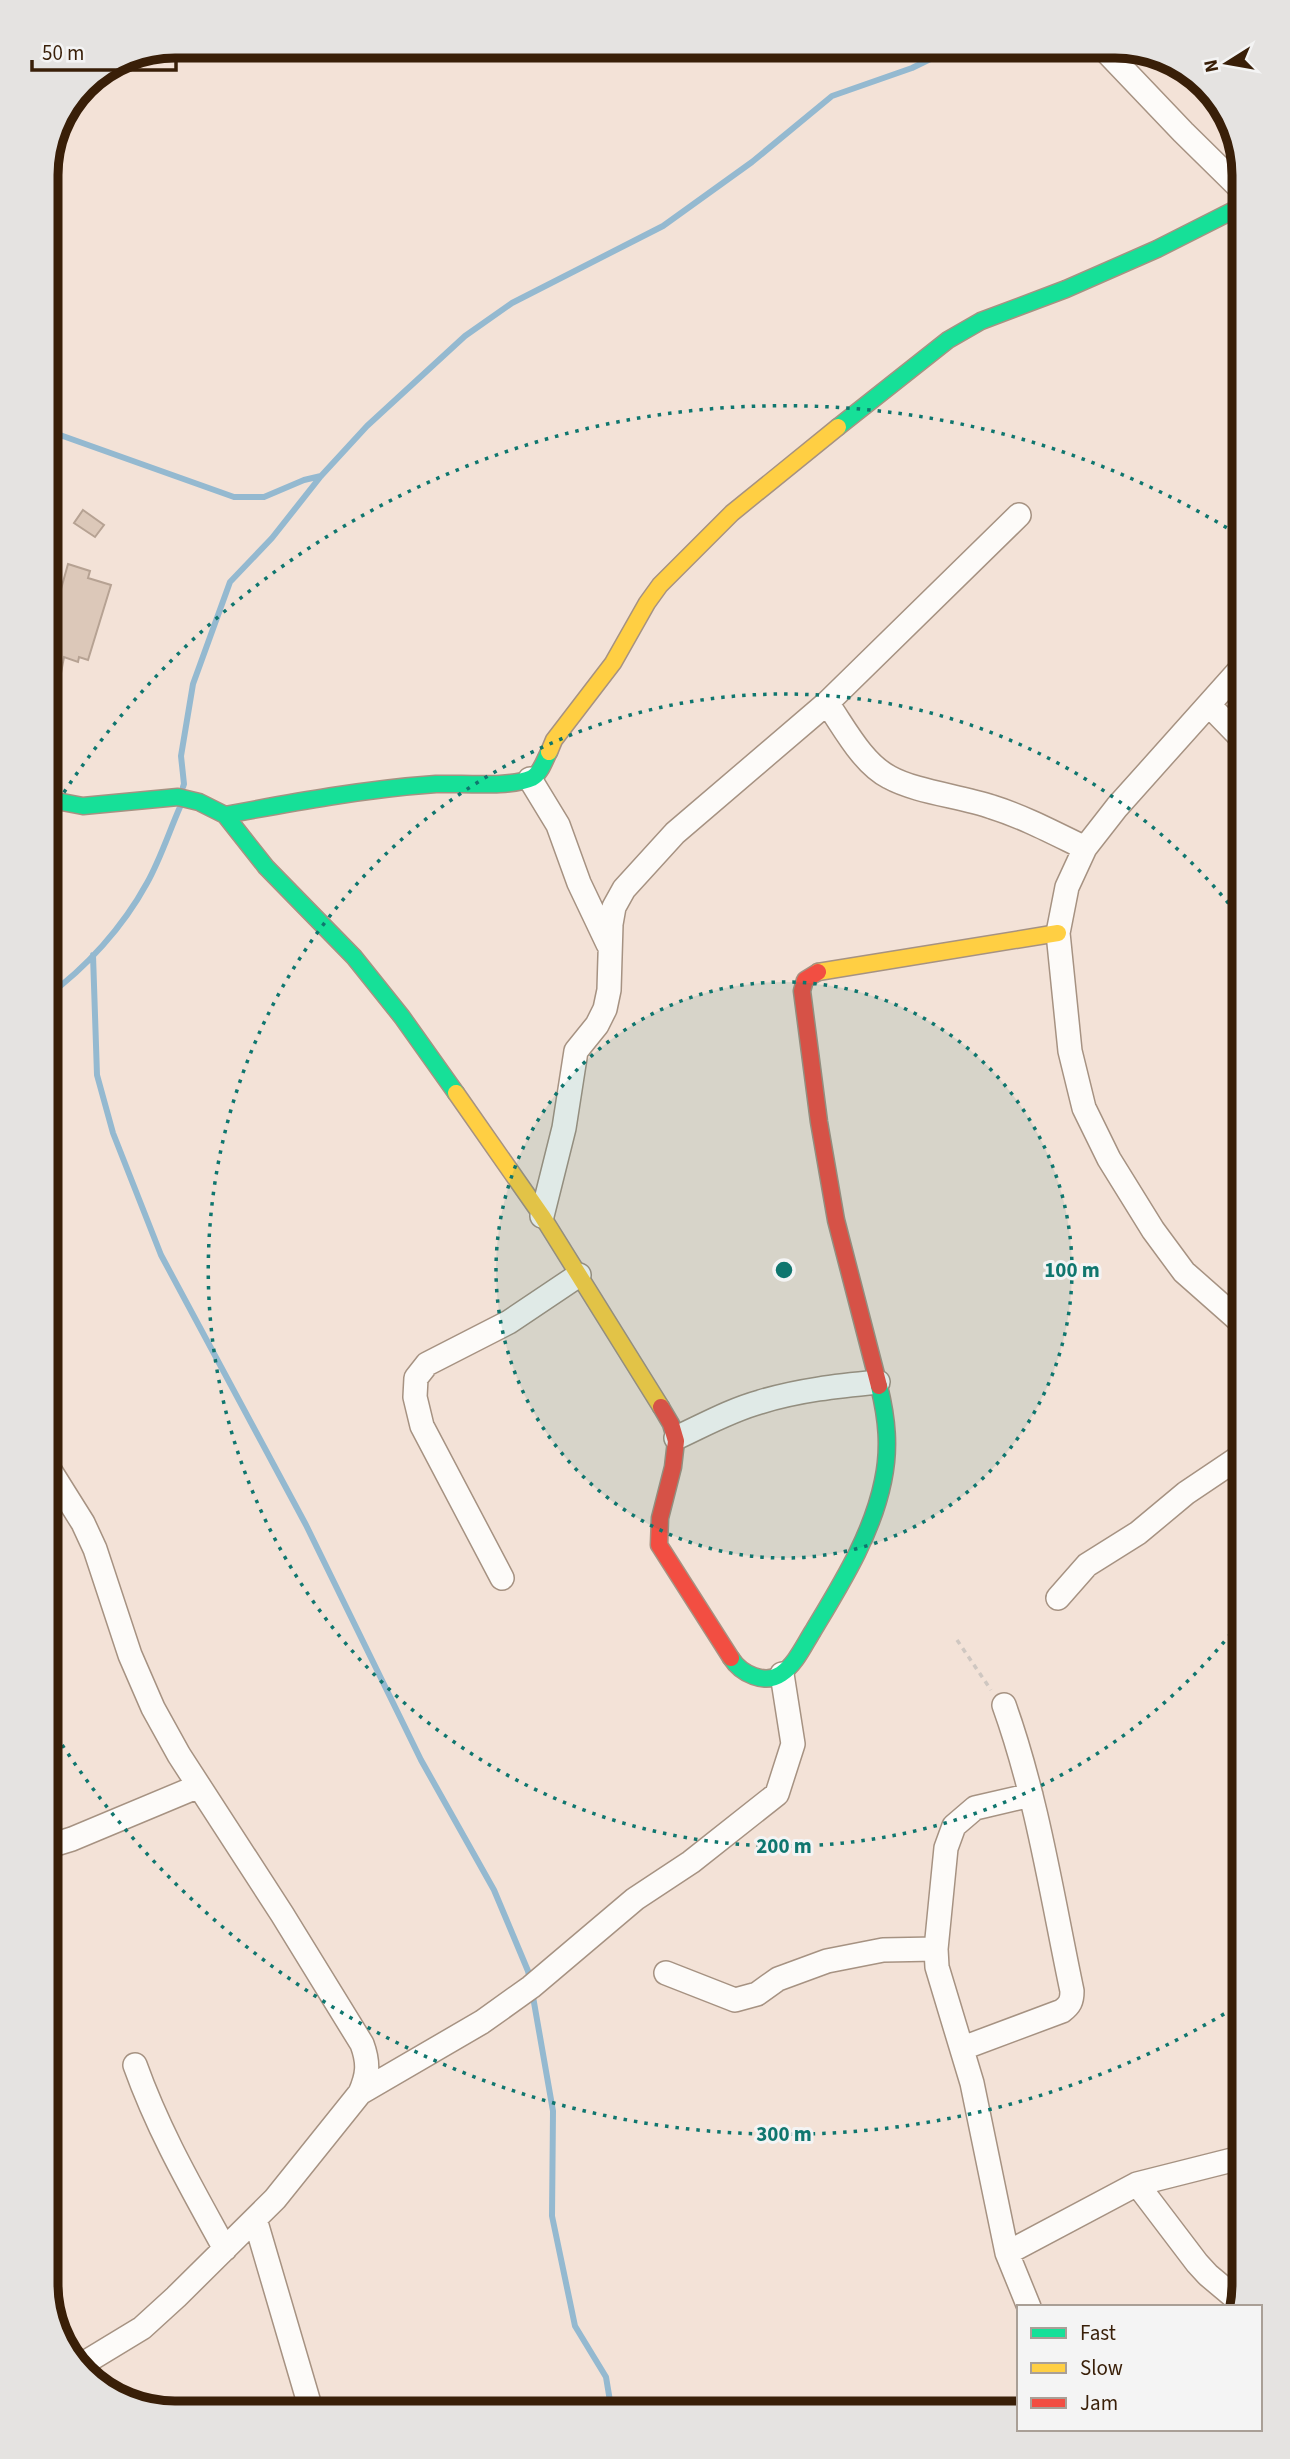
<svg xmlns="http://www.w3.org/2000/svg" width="1290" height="2459" font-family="'Source Sans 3',sans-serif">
<rect width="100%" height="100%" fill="#f3e2d7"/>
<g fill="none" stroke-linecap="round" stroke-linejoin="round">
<path stroke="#94b9d0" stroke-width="6" d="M 46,430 L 234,497 L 264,497 L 304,480 L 321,476
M 183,787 L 184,784 L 181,756 L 193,684 L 230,582 L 272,538 L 321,476 L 367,426 L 465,336 L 512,303 L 663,226 L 752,162 L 832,96 L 912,68 L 957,46
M 93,955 L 97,1075 L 113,1133 L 161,1255 L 306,1525 L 421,1760 L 494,1890 L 528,1971 L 530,1980
M 46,997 C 86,968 123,927 147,883 C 160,860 169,832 180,807
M 532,1991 L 553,2111 L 552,2216 L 575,2326 L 606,2377 L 612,2413"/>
</g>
<path fill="#dcc8b9" stroke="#b6a293" stroke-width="2" d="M 83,510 L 104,525 L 95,537 L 74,523 Z
M 68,564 L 90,571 L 88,578 L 111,585 L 88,660 L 79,657 L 78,662 L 64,657 L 53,716 L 46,715 L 46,667 L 51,648 L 46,646 L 46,643 Z"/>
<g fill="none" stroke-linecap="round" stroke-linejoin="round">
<defs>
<path id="street" d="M 1101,46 L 1183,132 L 1244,192
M 827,703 C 844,727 862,763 889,777 C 916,792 960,796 992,807 C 1024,817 1054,833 1085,848
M 1209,705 L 1244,741
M 530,779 L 558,825 L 579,883 L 608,944
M 542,1216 L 564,1128 L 576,1051 L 597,1025 L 605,1009 L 609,990 L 611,924 L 614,907 L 624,889 L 675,833 L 827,703 L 1019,515
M 1244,1325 L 1184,1272 L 1153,1230 L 1109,1159 L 1084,1108 L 1070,1051 L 1058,933 L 1067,887 L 1085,848 L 1117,807 L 1244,665
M 676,1438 C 704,1425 731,1410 760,1402 C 799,1390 838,1386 878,1382
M 46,1464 L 83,1523 L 95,1549 L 130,1655 L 153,1708 L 179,1755 L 282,1914 L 362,2044 C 369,2063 368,2075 360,2093 L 275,2199 L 176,2297 L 142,2328 L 81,2365
M 502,1578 L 422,1426 L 415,1397 L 416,1378 L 427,1364 L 509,1322 L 579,1275
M 1058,1598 L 1087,1565 L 1138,1533 L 1186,1493 L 1244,1454
M 46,1847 L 72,1839 L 199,1786
M 666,1973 L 735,2000 L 757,1994 L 778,1979 L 827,1961 L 883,1950 L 936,1949
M 963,2048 L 1062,2011 C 1070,2005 1072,2001 1072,1991 C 1052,1896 1037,1797 1004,1705
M 135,2065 C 159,2132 191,2187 225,2249
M 360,2093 L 482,2022 L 531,1987 L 635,1899 L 691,1862 L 777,1794 L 793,1744 L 782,1674
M 1137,2184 L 1244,2157
M 255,2219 L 312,2413
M 1007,2253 L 1137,2184 L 1197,2263 L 1208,2275 L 1239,2301
M 1029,2307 L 1007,2253 L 972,2083 L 937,1967 L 936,1949 L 946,1848 L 954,1826 L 975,1808 L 1031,1795"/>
<path id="fast" d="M 838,427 L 948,340 L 981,321 L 1066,289 L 1157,249 L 1244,205
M 46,799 L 83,806 L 178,797 L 199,802 L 225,815 L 266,867 L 354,957 L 402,1017 L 456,1093
M 225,815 C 295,802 365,789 436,784 C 461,783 510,788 532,778 C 541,773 544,761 549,752
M 731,1658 C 741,1674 765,1685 781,1674 C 796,1664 804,1645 813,1631 C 841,1584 872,1535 883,1481 C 890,1448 887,1419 879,1386"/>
<path id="slow" d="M 549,752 L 554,740 L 613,663 L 647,603 L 660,585 L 732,513 L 838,427
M 818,972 L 1058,933
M 456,1093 L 542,1216 L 661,1407"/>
<path id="jam" d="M 818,972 L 805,980 L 802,991 L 819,1122 L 836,1220 L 879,1386
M 661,1407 L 671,1424 L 676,1441 L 673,1467 L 660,1518 L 659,1545 L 731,1658"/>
</defs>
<use href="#street" stroke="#a69282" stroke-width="26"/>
<use href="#fast" stroke="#a69282" stroke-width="19"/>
<use href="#slow" stroke="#a69282" stroke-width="19"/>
<use href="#jam" stroke="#a69282" stroke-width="19"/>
<path stroke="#cfc7c1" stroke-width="3.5" stroke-dasharray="5 5" stroke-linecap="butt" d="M 957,1640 L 991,1690"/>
<use href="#street" stroke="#fdfbf9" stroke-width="23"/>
<use href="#fast" stroke="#16e098" stroke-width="16"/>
<use href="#slow" stroke="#ffcf43" stroke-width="16"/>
<use href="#jam" stroke="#f24e42" stroke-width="16"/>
</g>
<circle cx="784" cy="1270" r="288" fill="#0f766e" fill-opacity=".12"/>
<g fill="none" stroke="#0f766e" stroke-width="3.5" stroke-dasharray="3.5 7">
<circle cx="784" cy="1270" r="288"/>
<path d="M1244 1617A576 576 0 1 1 1244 923"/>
<path d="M1242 2003A864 864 0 0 1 47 1721M47 819A864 864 0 0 1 1242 537"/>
</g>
<path d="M0 0H1290V2459H0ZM175 58H1115A117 117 0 0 1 1232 175V2284A117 117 0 0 1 1115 2401H175A117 117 0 0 1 58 2284V175A117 117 0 0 1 175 58Z" fill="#e5e3e1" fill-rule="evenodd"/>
<path fill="none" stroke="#391f08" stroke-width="9" d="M175 58H1115A117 117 0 0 1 1232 175V2284A117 117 0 0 1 1115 2401H175A117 117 0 0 1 58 2284V175A117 117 0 0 1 175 58Z"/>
<circle cx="784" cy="1270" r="10" fill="#0f766e" stroke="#f4f4f4" stroke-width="3.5"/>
<g font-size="21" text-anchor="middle" font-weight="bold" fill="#0f766e" stroke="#f4f4f4" stroke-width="6" stroke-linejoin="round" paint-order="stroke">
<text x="1072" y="1277">100 m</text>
<text x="784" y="1853">200 m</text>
<text x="784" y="2141">300 m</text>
</g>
<rect x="1017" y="2305" width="245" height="126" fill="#f4f4f4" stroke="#a99f96" stroke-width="2"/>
<rect x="1031" y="2328" width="35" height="10" fill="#16e098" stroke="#a99f96" stroke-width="2"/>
<text x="1080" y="2340" font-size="21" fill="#391f08">Fast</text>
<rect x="1031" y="2363" width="35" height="10" fill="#ffcf43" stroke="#a99f96" stroke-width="2"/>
<text x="1080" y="2375" font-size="21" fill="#391f08">Slow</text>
<rect x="1031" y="2398" width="35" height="10" fill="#f24e42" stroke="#a99f96" stroke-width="2"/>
<text x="1080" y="2410" font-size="21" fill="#391f08">Jam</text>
<g transform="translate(1227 63) rotate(259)" stroke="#f4f4f4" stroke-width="5" paint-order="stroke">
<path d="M0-5L12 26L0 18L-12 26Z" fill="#391f08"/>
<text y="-10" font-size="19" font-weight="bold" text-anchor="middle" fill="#391f08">N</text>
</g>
<path d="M32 60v10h144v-10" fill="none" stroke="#391f08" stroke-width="3.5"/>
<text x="42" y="60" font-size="21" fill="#391f08" stroke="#f4f4f4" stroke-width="5" paint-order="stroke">50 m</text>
</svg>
